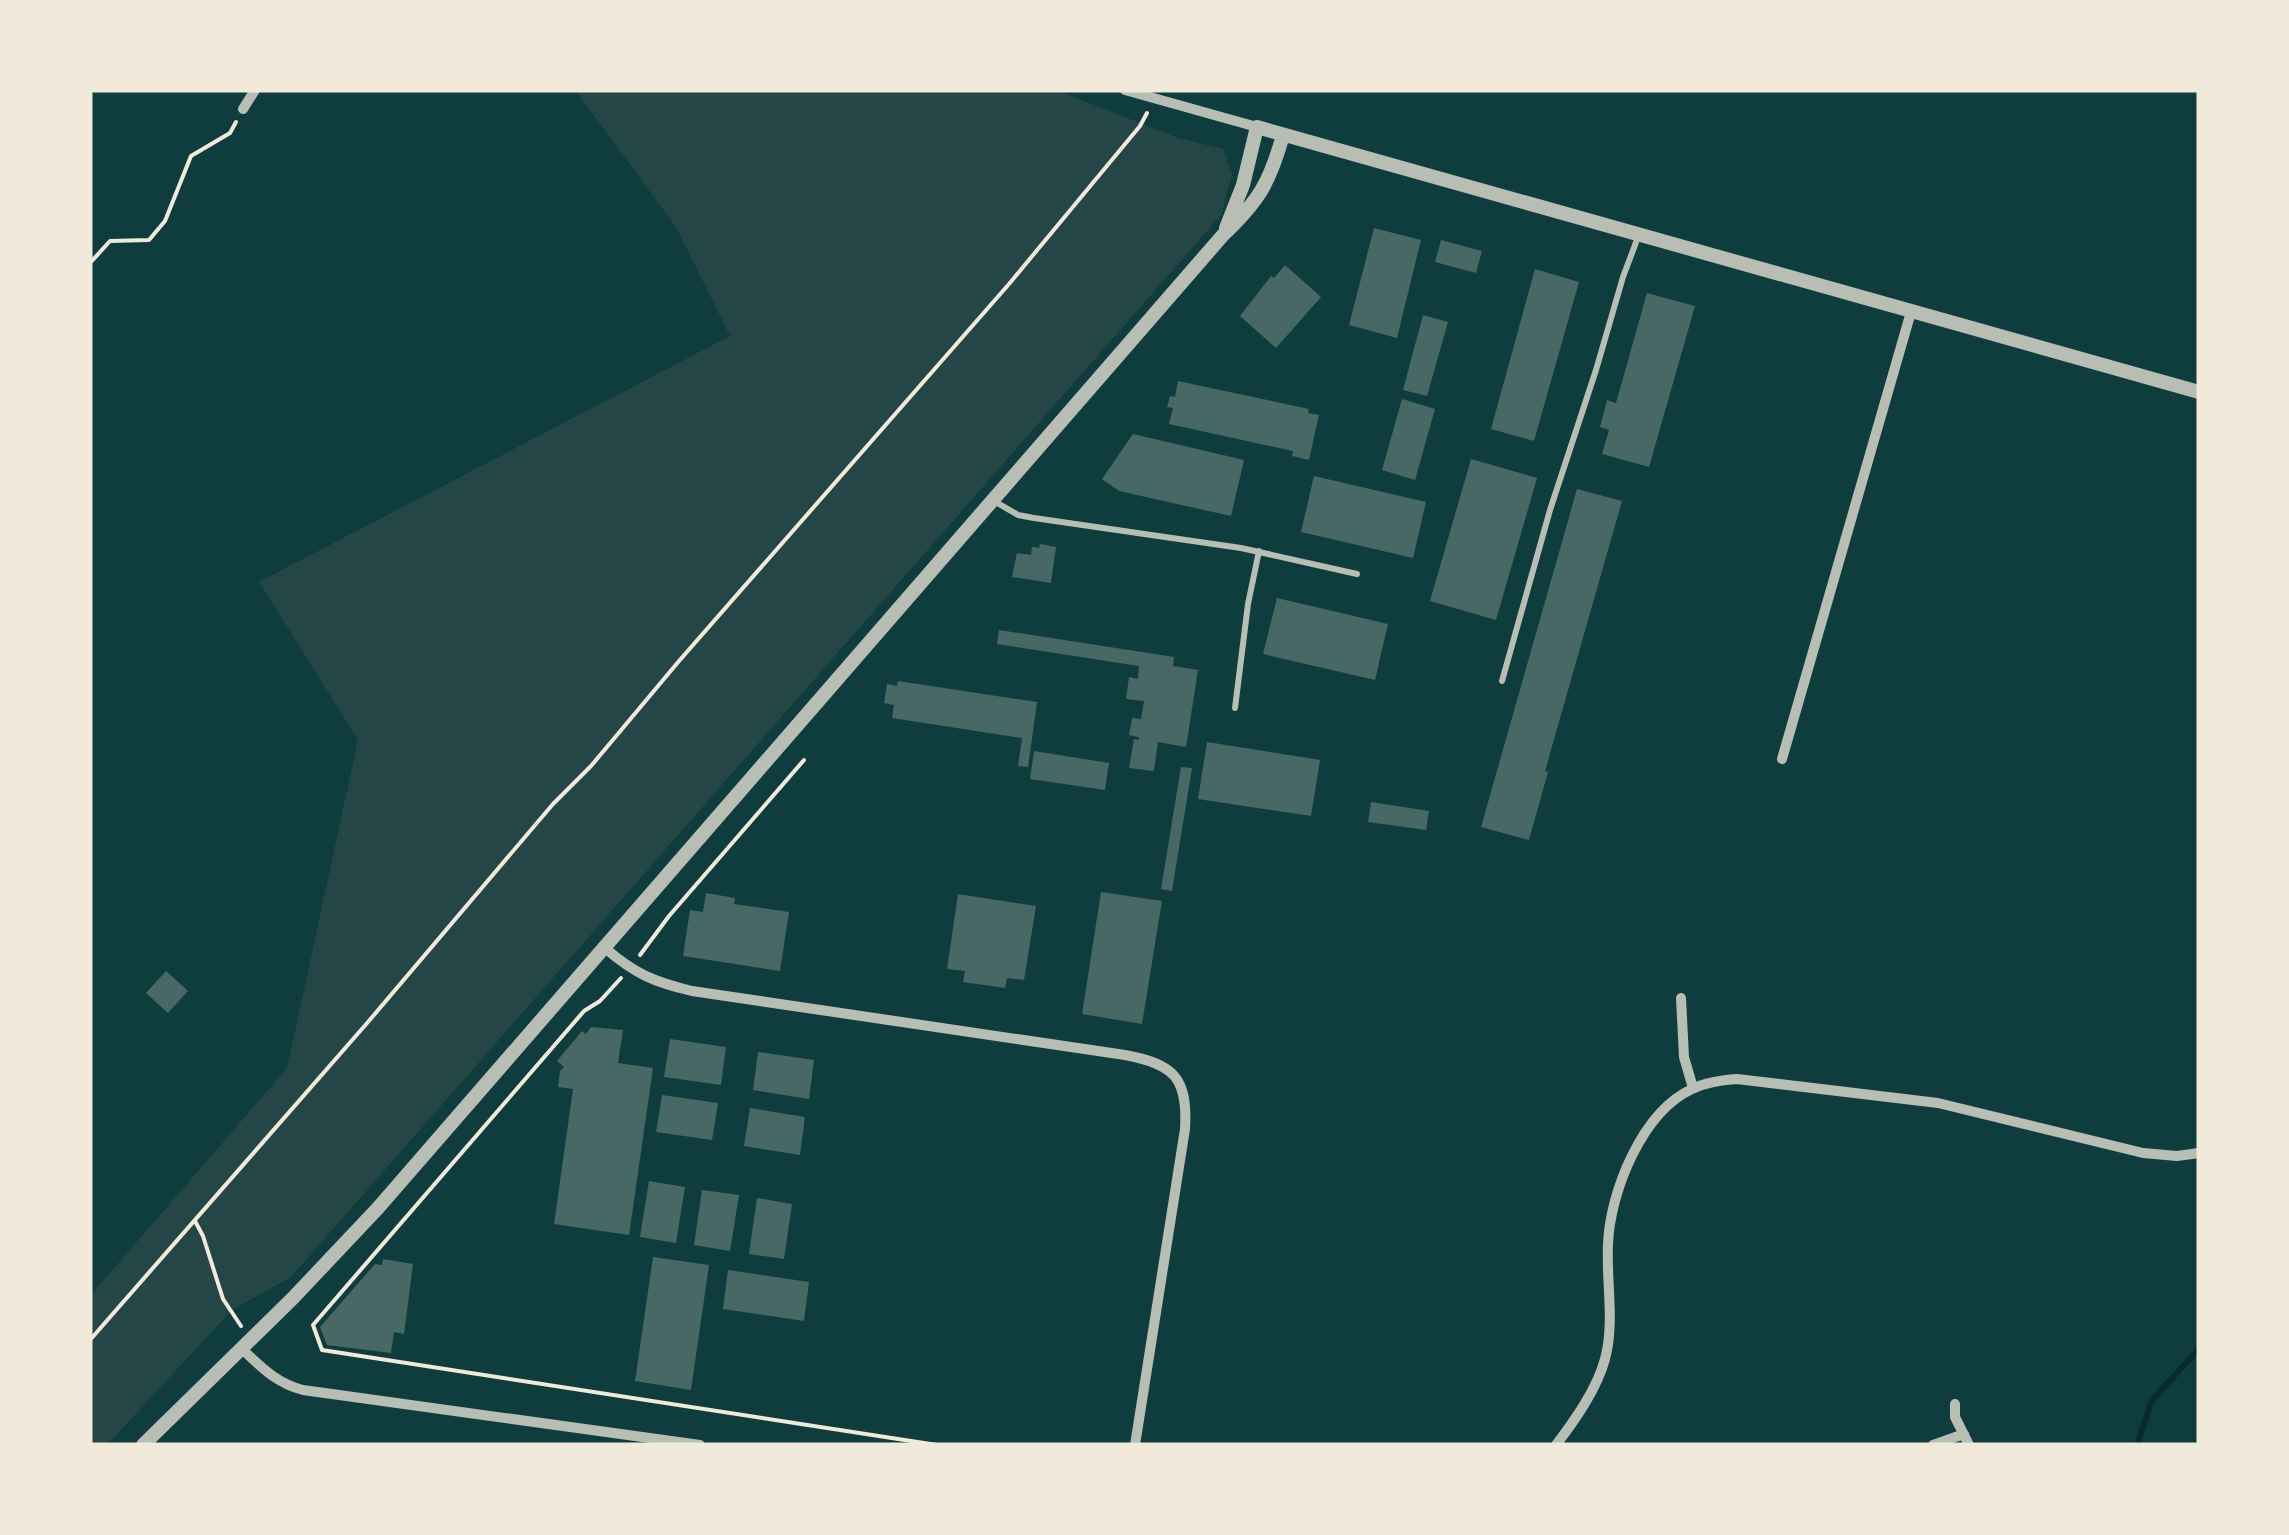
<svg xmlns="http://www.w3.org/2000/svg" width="2289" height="1535" font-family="'Roboto Condensed',sans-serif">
<rect width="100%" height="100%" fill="#0f3d3e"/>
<path fill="#244646" d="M 575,90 L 1056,90 L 1178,138 L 1223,149 L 1232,174 L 1221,215 L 291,1277 L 232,1310 L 107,1445 L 90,1445 L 90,1296 L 287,1068 L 358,740 L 259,582 L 730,336 L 676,227 Z"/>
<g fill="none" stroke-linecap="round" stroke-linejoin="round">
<path stroke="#0a2a2b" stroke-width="6" d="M 2137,1445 L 2152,1400 L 2199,1349"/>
</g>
<path fill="#486865" d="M 1374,228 L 1421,240 L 1397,338 L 1349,325 Z
M 1441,240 L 1482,251 L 1476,273 L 1435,262 Z
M 1285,265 L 1321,297 L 1276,348 L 1240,316 L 1271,276 L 1274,278 Z
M 1535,269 L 1579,282 L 1534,441 L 1491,429 Z
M 1647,293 L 1695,306 L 1649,467 L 1602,454 L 1609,430 L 1600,427 L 1607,400 L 1616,403 Z
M 1423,315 L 1448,322 L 1427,396 L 1403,390 Z
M 1178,381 L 1309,409 L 1308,413 L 1319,415 L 1309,460 L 1292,456 L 1293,451 L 1169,424 L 1173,408 L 1167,407 L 1170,396 L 1175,397 Z
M 1402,399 L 1435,409 L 1415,480 L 1382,470 Z
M 1133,434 L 1244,460 L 1231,516 L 1119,491 L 1102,479 Z
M 1471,459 L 1537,478 L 1496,620 L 1430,601 Z
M 1314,476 L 1426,502 L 1413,558 L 1301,532 Z
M 1577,489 L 1622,501 L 1545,771 L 1548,772 L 1529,840 L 1481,827 Z
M 1040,544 L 1056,547 L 1051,583 L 1012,577 L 1017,553 L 1031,555 L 1032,547 L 1039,548 Z
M 1277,598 L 1388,624 L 1375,680 L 1263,654 Z
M 999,630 L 1174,657 L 1173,666 L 1198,670 L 1186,747 L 1158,742 L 1154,771 L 1129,768 L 1134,739 L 1139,740 L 1139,737 L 1129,735 L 1132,718 L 1141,719 L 1144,701 L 1126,699 L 1129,677 L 1138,679 L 1139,666 L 997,644 Z
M 898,681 L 1037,702 L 1028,767 L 1018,766 L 1022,738 L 892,718 L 894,705 L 884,703 L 887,684 L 897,686 Z
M 1207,742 L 1320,760 L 1311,816 L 1198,799 Z
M 1034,751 L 1109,763 L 1105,790 L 1030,779 Z
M 1181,767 L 1192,768 L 1172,891 L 1161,889 Z
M 1371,802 L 1429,811 L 1426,830 L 1368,822 Z
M 1101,892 L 1162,901 L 1142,1024 L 1082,1014 Z
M 706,893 L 735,898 L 734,904 L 789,912 L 780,971 L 683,956 L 690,910 L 703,912 Z
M 958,894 L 1036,906 L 1024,980 L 1007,978 L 1005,988 L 963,982 L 965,971 L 947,969 Z
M 166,971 L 188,991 L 168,1013 L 146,993 Z
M 591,1027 L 623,1030 L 618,1063 L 653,1068 L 629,1235 L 554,1224 L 573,1089 L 558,1087 L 560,1071 L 564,1067 L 557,1061 L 582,1031 L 586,1034 Z
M 670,1039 L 726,1047 L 721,1085 L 664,1077 Z
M 758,1052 L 814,1060 L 809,1099 L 753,1090 Z
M 662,1095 L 718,1103 L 712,1140 L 656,1132 Z
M 750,1108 L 805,1117 L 800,1155 L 744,1146 Z
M 649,1181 L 685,1187 L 676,1243 L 640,1237 Z
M 702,1190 L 739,1195 L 730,1251 L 694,1245 Z
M 757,1198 L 792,1204 L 784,1259 L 749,1254 Z
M 653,1257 L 709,1265 L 691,1390 L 635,1381 Z
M 383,1259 L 413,1264 L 404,1334 L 394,1332 L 391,1353 L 327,1345 L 320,1327 L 375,1264 L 382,1265 Z
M 728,1270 L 809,1282 L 804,1321 L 723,1309 Z"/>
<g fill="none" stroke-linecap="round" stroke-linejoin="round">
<path stroke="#f1e9da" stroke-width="4" d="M 90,263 L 110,241 L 149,240 L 165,221 L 191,156 L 230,133 L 236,122
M 640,955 L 669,916 L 804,760
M 621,978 L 600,1001 L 584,1011 L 313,1325 L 322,1350 L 937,1445
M 195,1221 L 203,1236 L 223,1299 L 241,1326
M 90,1340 L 368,1022 L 553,804 L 591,766 L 679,661 L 1009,284 L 1140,126 L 1147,113"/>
<path stroke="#b8beb3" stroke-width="6" d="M 994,501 L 1018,515 L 1034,518 L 1241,548 L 1357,574
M 1502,681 L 1550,510 L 1596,370 L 1623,277 L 1638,237
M 1235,708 L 1248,604 L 1259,551"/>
<path stroke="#b8beb3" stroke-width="10" d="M 1125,90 L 1257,127
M 243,109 L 255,90
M 1782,759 L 1911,312
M 605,948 C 635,974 654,982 692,991 L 1125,1055 C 1174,1064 1188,1078 1185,1129 L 1135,1445
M 1681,998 L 1684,1057 L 1693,1088
M 241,1348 C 261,1367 276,1383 303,1390 L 700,1445
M 1955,1404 L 1955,1417 L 1969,1445
M 1556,1445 C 1575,1420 1597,1389 1605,1359 C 1615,1323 1606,1281 1608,1244 C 1610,1192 1642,1112 1692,1089 C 1706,1082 1722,1080 1737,1079 L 1938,1103 L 2143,1153 L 2177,1156 L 2199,1153
M 1933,1445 L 1964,1434"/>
<path stroke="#b8beb3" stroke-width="14" d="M 1226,228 L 1243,185 L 1257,127 L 2199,392
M 143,1445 L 293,1298 L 378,1208 L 1223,235 C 1259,201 1270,182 1283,135"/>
</g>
<rect width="2289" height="1535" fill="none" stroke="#f1e9da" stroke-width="185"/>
</svg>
